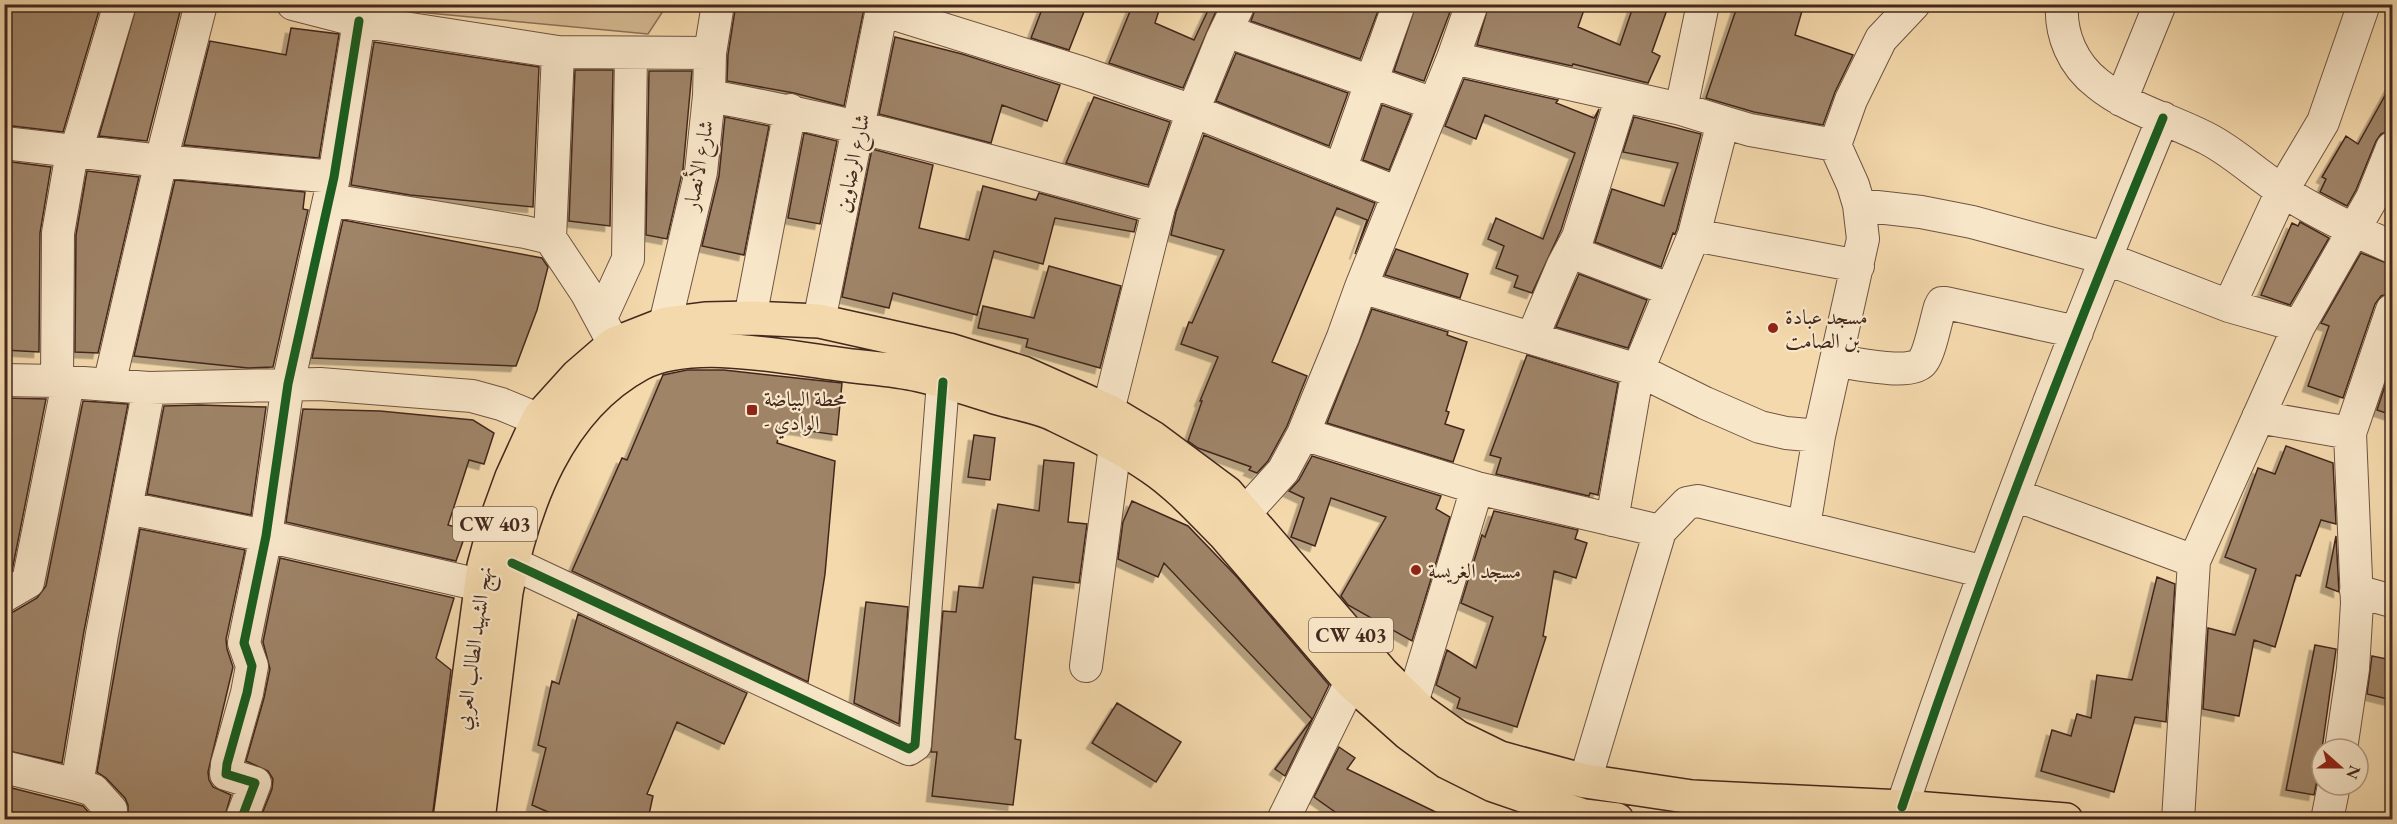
<svg xmlns="http://www.w3.org/2000/svg" width="2397" height="824" font-family="'EB Garamond',Amiri,serif">
<defs>
<filter id="shadow"><feDropShadow dx="-5.5" dy="5.5" stdDeviation="0" flood-color="#0004"/></filter>
</defs>
<rect width="100%" height="100%" fill="#f4d9ac"/>
<filter id="stains"><feTurbulence type="fractalNoise" baseFrequency=".00333" numOctaves="4"/><feColorMatrix values="0 0 0 0 .2 0 0 0 0 .09 0 0 0 0 .02 0 0 0 .5 -.17"/></filter>
<radialGradient id="worn" r=".72"><stop offset=".6" stop-color="#630" stop-opacity="0"/><stop offset="1" stop-color="#630" stop-opacity=".3"/></radialGradient>
<path fill="#d6bb94" stroke="#8c7259" stroke-width="1.5" d="M 368,5 L 667,5 L 648,34 L 386,9 Z"/>
<path fill="#9f8468" stroke="#43281e" stroke-width="1.5" filter="url(#shadow)" d="M 4,4 L 101,4 L 63,132 L 4,125 Z
M 137,4 L 182,4 L 147,141 L 99,136 Z
M 736,4 L 865,4 L 844,106 L 794,93 L 727,81 L 728,55 Z
M 1044,4 L 1087,4 L 1069,50 L 1031,38 Z
M 1133,4 L 1161,4 L 1155,23 L 1194,40 L 1211,4 L 1219,4 L 1183,88 L 1109,63 Z
M 1257,4 L 1360,4 L 1378,11 L 1360,59 L 1251,21 Z
M 1416,4 L 1453,4 L 1424,81 L 1394,71 Z
M 1489,4 L 1586,4 L 1578,27 L 1620,45 L 1634,4 L 1669,4 L 1652,52 L 1660,56 L 1648,83 L 1573,64 L 1572,66 L 1477,45 Z
M 1738,4 L 1804,4 L 1795,35 L 1853,55 L 1835,92 L 1823,125 L 1754,112 L 1706,98 Z
M 291,28 L 339,34 L 319,158 L 184,145 L 210,41 L 286,55 Z
M 895,37 L 962,54 L 1060,85 L 1047,121 L 1002,105 L 991,143 L 879,114 Z
M 374,42 L 539,67 L 533,207 L 410,195 L 351,185 Z
M 1236,53 L 1348,93 L 1329,146 L 1216,101 Z
M 575,70 L 613,70 L 610,226 L 569,221 Z
M 649,71 L 692,71 L 683,169 L 667,239 L 646,235 Z
M 1464,79 L 1558,100 L 1556,103 L 1594,118 L 1599,109 L 1561,230 L 1532,293 L 1514,287 L 1518,276 L 1496,268 L 1504,246 L 1488,239 L 1496,218 L 1543,239 L 1575,153 L 1485,115 L 1476,139 L 1445,126 Z
M 2392,83 L 2392,130 L 2381,134 L 2376,141 L 2356,190 L 2347,206 L 2320,192 L 2326,179 L 2322,177 L 2346,136 L 2358,144 Z
M 1094,97 L 1170,122 L 1148,185 L 1066,163 Z
M 1382,105 L 1411,115 L 1389,170 L 1363,160 Z
M 725,117 L 769,126 L 744,255 L 702,246 L 719,176 Z
M 1634,117 L 1701,134 L 1677,229 L 1675,234 L 1673,233 L 1661,267 L 1595,242 L 1612,189 L 1664,206 L 1678,163 L 1623,152 Z
M 804,133 L 837,141 L 820,224 L 788,218 Z
M 1204,135 L 1375,203 L 1355,254 L 1367,220 L 1337,208 L 1272,362 L 1307,376 L 1287,426 L 1268,461 L 1257,473 L 1249,470 L 1251,467 L 1198,448 L 1188,441 L 1202,401 L 1200,401 L 1218,357 L 1181,344 L 1189,322 L 1192,323 L 1224,250 L 1171,235 L 1176,212 Z
M 872,149 L 933,165 L 919,228 L 969,240 L 983,186 L 1036,200 L 1039,193 L 1137,220 L 1134,232 L 1055,218 L 1043,264 L 994,251 L 977,315 L 893,293 L 889,308 L 842,297 Z
M 4,161 L 51,167 L 40,233 L 39,352 L 4,350 Z
M 87,171 L 139,177 L 98,353 L 75,352 L 76,235 Z
M 175,180 L 305,192 L 303,209 L 308,210 L 273,367 L 248,368 L 134,356 Z
M 343,220 L 542,258 L 548,267 L 537,310 L 516,366 L 312,358 Z
M 2300,222 L 2329,238 L 2290,305 L 2261,295 L 2292,223 L 2298,226 Z
M 1396,249 L 1468,274 L 1460,298 L 1385,275 Z
M 2361,253 L 2392,265 L 2392,293 L 2381,296 L 2375,304 L 2343,398 L 2308,386 L 2329,326 L 2321,323 Z
M 1049,266 L 1121,286 L 1100,368 L 1026,347 L 1028,339 L 978,328 L 983,306 L 1034,318 Z
M 1579,274 L 1647,300 L 1628,348 L 1556,327 Z
M 1372,309 L 1448,332 L 1447,335 L 1467,342 L 1446,411 L 1449,412 L 1445,424 L 1464,430 L 1453,462 L 1327,423 Z
M 1527,355 L 1618,383 L 1598,495 L 1590,493 L 1589,496 L 1496,474 L 1501,458 L 1490,455 Z
M 2392,364 L 2392,415 L 2377,410 Z
M 687,370 L 724,370 L 842,383 L 837,435 L 781,427 L 777,443 L 835,461 L 825,574 L 808,682 L 572,571 L 622,458 L 627,460 L 663,375 Z
M 4,398 L 46,399 L 12,571 L 4,575 Z
M 83,401 L 128,404 L 84,631 L 62,763 L 4,750 L 4,614 L 13,612 L 37,598 L 46,586 Z
M 200,405 L 266,407 L 251,515 L 147,494 L 164,406 Z
M 303,409 L 380,411 L 473,420 L 494,433 L 484,464 L 469,460 L 448,525 L 467,530 L 456,561 L 286,522 Z
M 974,435 L 995,438 L 990,480 L 968,477 Z
M 2286,446 L 2333,463 L 2336,524 L 2321,520 L 2300,576 L 2296,575 L 2275,647 L 2254,640 L 2239,716 L 2203,709 L 2208,628 L 2235,635 L 2256,569 L 2225,557 L 2258,468 L 2275,474 Z
M 1312,456 L 1441,496 L 1436,509 L 1450,517 L 1412,641 L 1348,605 L 1341,596 L 1386,517 L 1331,498 L 1315,546 L 1291,537 L 1304,498 L 1289,491 L 1299,480 Z
M 1044,460 L 1074,463 L 1068,522 L 1087,524 L 1079,583 L 1033,577 L 1015,739 L 1021,740 L 1013,805 L 932,796 L 937,752 L 931,752 L 943,611 L 956,612 L 959,586 L 983,588 L 998,504 L 1039,511 Z
M 1132,501 L 1188,526 L 1237,577 L 1329,685 L 1285,776 L 1275,769 L 1312,719 L 1164,563 L 1158,577 L 1118,559 L 1123,522 Z
M 1494,511 L 1578,530 L 1575,539 L 1587,543 L 1576,578 L 1554,571 L 1543,636 L 1546,637 L 1517,727 L 1457,708 L 1460,698 L 1436,685 L 1447,650 L 1476,668 L 1493,617 L 1461,603 L 1482,535 L 1485,537 Z
M 140,529 L 245,550 L 226,639 L 227,649 L 233,667 L 208,772 L 209,780 L 213,787 L 231,795 L 224,819 L 128,819 L 128,805 L 125,798 L 106,778 L 97,772 Z
M 2336,536 L 2339,592 L 2326,587 Z
M 280,558 L 454,598 L 436,658 L 451,670 L 432,819 L 260,819 L 272,789 L 273,779 L 268,771 L 246,761 L 264,698 L 270,669 L 263,642 Z
M 2157,577 L 2175,584 L 2166,722 L 2135,717 L 2114,792 L 2041,771 L 2052,730 L 2071,736 L 2077,714 L 2091,718 L 2097,675 L 2132,680 Z
M 866,602 L 908,607 L 899,724 L 854,703 Z
M 578,614 L 747,693 L 724,744 L 677,722 L 647,794 L 653,796 L 648,819 L 564,819 L 532,805 L 546,748 L 538,745 L 552,681 L 559,684 Z
M 2315,645 L 2336,649 L 2322,749 L 2322,772 L 2317,781 L 2314,795 L 2286,790 Z
M 2372,656 L 2392,660 L 2392,700 L 2367,694 Z
M 1117,703 L 1181,742 L 1156,782 L 1092,743 Z
M 1339,747 L 1355,758 L 1347,769 L 1450,819 L 1345,819 L 1314,797 Z
M 4,786 L 83,806 L 92,816 L 92,819 L 4,819 Z"/>
<g fill="none" stroke-linecap="round" stroke-linejoin="round">
<defs>
<path id="minor" d="M 293,4 L 359,21 L 558,52 L 710,53
M 2062,4 C 2060,35 2073,65 2098,84 C 2130,110 2172,120 2208,139 C 2235,153 2257,175 2283,191 C 2317,213 2355,231 2392,247
M 882,10 L 1083,73 L 1193,111 L 1398,193
M 1226,31 L 1434,104
M 1453,58 L 1681,109 L 1723,122 L 1694,235 L 1638,370 L 1612,520
M 709,96 C 862,123 1010,167 1159,207
M 2121,100 L 2160,4
M 1681,109 L 1703,4
M 1723,122 L 1750,130 L 1835,145
M 4,143 L 161,161 L 334,177
M 1340,170 L 1399,4
M 330,200 L 525,232 L 550,238 L 586,292 L 614,344
M 1859,205 L 1921,212 L 1972,222 L 2105,258 L 2229,306 L 2299,326
M 1694,235 L 1858,266
M 550,238 L 558,52
M 1571,252 L 1671,290
M 1361,287 L 1638,370 L 1705,403 L 1760,427 L 1786,433 L 1819,436
M 2229,306 L 2282,191 L 2323,122 L 2364,4
M 601,318 L 628,259 L 631,54
M 750,318 L 790,110
M 819,321 L 883,4
M 665,324 L 701,172 L 709,96 L 710,53 L 718,4
M 1532,338 L 1563,265 L 1578,237 L 1622,96
M 1836,361 C 1855,363 1913,377 1923,361 C 1930,352 1936,320 1940,307 L 1942,303 L 1946,303 L 2077,332
M 4,380 L 57,381 L 149,388 L 320,384 L 472,396 L 501,404 L 564,430
M 57,381 L 58,233 L 70,164 L 76,151 L 120,4
M 109,385 L 161,161 L 201,4
M 2258,417 L 2350,433
M 1303,434 L 1477,488 L 1660,531
M 2015,495 L 2194,561
M 127,508 L 266,536 L 480,585
M 1245,513 L 1283,471 L 1303,434 L 1343,337 L 1361,287 L 1453,58 L 1472,4
M 1804,526 L 1819,436 L 1863,239 L 1859,205 L 1853,185 L 1835,145 L 1851,100 L 1881,39 L 1914,4
M 512,563 L 909,749 L 915,745 L 943,382
M 2356,591 L 2392,601
M 4,596 L 28,582 L 68,383
M 1086,666 L 1115,446 L 1108,411 L 1159,207 L 1193,111 L 1222,39 L 1239,4
M 1412,703 L 1477,488
M 2341,749 L 2353,669 L 2357,603 L 2350,433 L 2392,310
M 4,767 L 77,785 L 102,634 L 149,388
M 1585,781 L 1660,531 L 1687,503 L 1698,501 L 1985,572
M 77,785 L 93,790 L 111,810 L 110,820
M 1902,807 C 1980,575 2069,345 2163,118
M 241,820 L 255,783 L 226,774 L 227,764 L 247,693 L 252,666 L 244,643 L 266,536 L 288,384 L 334,177 L 359,21
M 1283,820 L 1351,682
M 2178,820 L 2194,561 L 2299,326 L 2372,198 L 2392,148
M 2327,820 L 2334,785"/>
<path id="major" d="M 450,820 L 484,566 L 496,521 L 512,477 L 539,418 L 577,376 L 614,344 L 665,324 L 705,319 L 750,318 L 819,321 L 949,350 L 1023,373 L 1108,411 L 1153,438 L 1227,493 L 1383,674 L 1422,712 L 1457,737 L 1500,758 L 1585,781 L 1692,797 L 1902,807 L 2066,820
M 478,820 L 506,592 C 523,505 557,409 640,364 C 691,337 783,357 838,364 C 865,368 893,369 919,375 C 946,381 972,390 998,398 C 1015,403 1035,406 1051,413 C 1084,429 1120,446 1151,467 C 1178,485 1202,512 1225,535 L 1351,682 L 1408,733 L 1447,762 L 1493,785 L 1584,816 L 1617,820"/>
</defs>
<use href="#minor" stroke="#6f5442" stroke-width="34"/>
<use href="#major" stroke="#43281e" stroke-width="36"/>
<use href="#minor" stroke="#f8e6c9" stroke-width="32"/>
<use href="#major" stroke="#f4d9ac" stroke-width="33"/>
<defs>
<path id="cycleway" d="M 512,563 L 909,749 L 915,745 L 943,382
M 1902,807 C 1980,575 2069,345 2163,118
M 241,820 L 255,783 L 226,774 L 227,764 L 247,693 L 252,666 L 244,643 L 266,536 L 288,384 L 334,177 L 359,21"/>
</defs>
<use href="#cycleway" stroke="#f8e6c9" stroke-width="13"/>
<use href="#cycleway" stroke="#1b5e20" stroke-width="9"/>
</g>
<g fill="#8f2418" stroke="#f8e6c9" stroke-width="2">
<circle cx="1773" cy="328" r="6"/>
<rect x="746" y="404" width="12" height="12" rx="3"/>
<circle cx="1416" cy="570" r="6"/>
</g>
<g text-anchor="middle" dominant-baseline="central" stroke-width="4.5" stroke-linejoin="round" paint-order="stroke">
<g fill="#f8e6c9" stroke="#796151" stroke-width="1.5">
<rect x="453" y="507" width="84" height="34" rx="4.5"/>
<rect x="1309" y="618" width="84" height="34" rx="4.5"/>
</g>
<g font-size="20" font-weight="bold" fill="#43281e">
<text x="495" y="524">CW 403</text>
<text x="1351" y="635">CW 403</text>
</g>
<g font-size="21" fill="#43281e" stroke="#f8e6c9">
<text transform="translate(852 163) rotate(-78)">شارع الرضاوين</text>
<text transform="translate(698 165) rotate(-80)">شارع الأنصار</text>
<text transform="translate(473 648) rotate(-82)">نهج الشهيد الطالب العربي</text>
</g>
<g font-size="21" fill="#43281e" stroke="#f8e6c9" text-anchor="start">
<text x="1785" y="316">مسجد عبادة<tspan x="1785" dy="24">بن الصامت</tspan></text>
<text x="764" y="398">محطة البياضة<tspan x="764" dy="24">- الوادي</tspan></text>
<text x="1428" y="570">مسجد الغريسة</text>
</g>
</g>
<rect width="2397" height="824" fill="none" stroke="#f4d9ac" stroke-width="24"/>
<rect x="6" y="6" width="2385" height="812" fill="none" stroke="#43281e" stroke-width="3"/>
<rect x="12" y="12" width="2373" height="800" fill="none" stroke="#43281e" stroke-width="1.5"/>
<g transform="translate(2340 767) rotate(111)"><circle r="28" fill="#f8e6c9" stroke="#b09a85" stroke-width="1.5"/>
<path d="M0-4.5L10 22L0 15L-10 22Z" fill="#8f2418"/>
<text y="-9" font-size="16" font-weight="bold" text-anchor="middle" fill="#43281e">N</text>
</g>
<rect width="100%" height="100%" filter="url(#stains)"/>
<rect width="100%" height="100%" fill="url(#worn)"/>
</svg>
